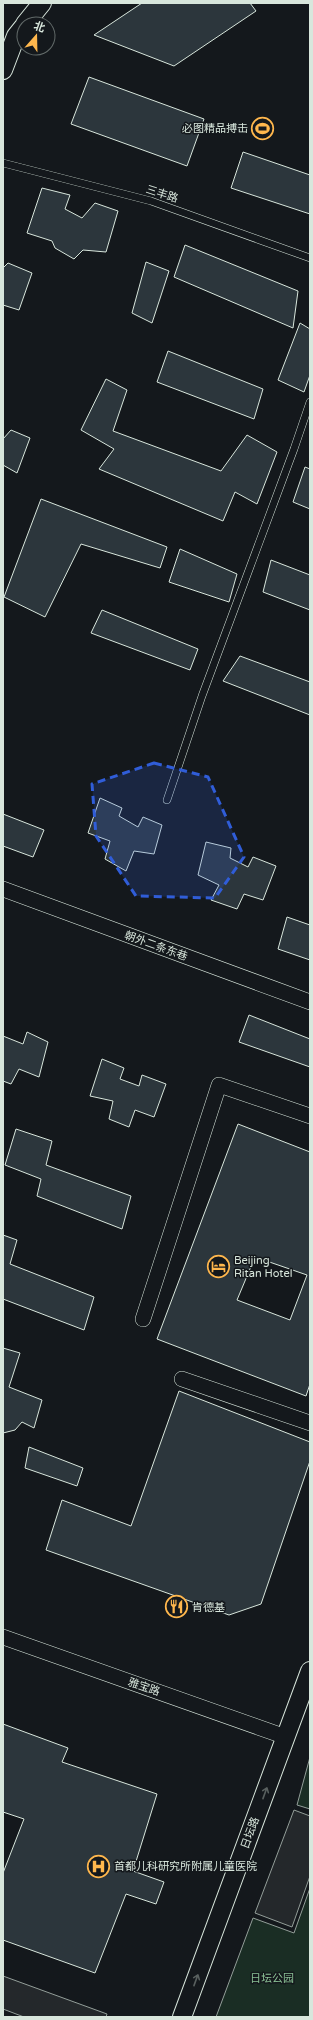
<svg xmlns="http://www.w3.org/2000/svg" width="313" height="2020" font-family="'Varela Round','Noto Sans SC',sans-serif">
<rect width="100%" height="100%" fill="#14181c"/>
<path fill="#1a2d24" stroke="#939e99" d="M 310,1757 L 310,1809 L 297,1805 Z
M 310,1888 L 310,2017 L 216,2017 L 253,1918 L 294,1933 Z"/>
<path fill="#24282b" stroke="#939e99" d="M 294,1810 L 310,1816 L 310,1876 L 292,1927 L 255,1913 Z
M 3,1976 L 107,2014 L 106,2017 L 24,2017 L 3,2009 Z"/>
<path fill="#2c363c" stroke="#d8e6dc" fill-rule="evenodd" d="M 142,3 L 250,3 L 256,11 L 174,66 L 94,35 Z
M 89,77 L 204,119 L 187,166 L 71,124 Z
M 243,152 L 310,175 L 310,214 L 231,188 Z
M 42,188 L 70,195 L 65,209 L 82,218 L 95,203 L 118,211 L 106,252 L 83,250 L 74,259 L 55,248 L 52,241 L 27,233 Z
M 185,245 L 298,291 L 293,328 L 174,277 Z
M 146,262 L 169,271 L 152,323 L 132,313 Z
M 8,263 L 32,273 L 19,310 L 3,305 L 3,268 Z
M 300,323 L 310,329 L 310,375 L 304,392 L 278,380 Z
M 168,351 L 263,389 L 254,419 L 157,382 Z
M 106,379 L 127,390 L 113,431 L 221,471 L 247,435 L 277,452 L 257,504 L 235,492 L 223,521 L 99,469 L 114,449 L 81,430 Z
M 11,430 L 30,438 L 17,473 L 3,465 L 3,439 Z
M 305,467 L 310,469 L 310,509 L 293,502 Z
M 41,499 L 167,547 L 160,568 L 81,544 L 45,617 L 4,597 Z
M 180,549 L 237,574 L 229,602 L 169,582 Z
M 271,560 L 310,575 L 310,610 L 263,592 Z
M 102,610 L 198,649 L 190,670 L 91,633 Z
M 240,656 L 310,682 L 310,715 L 223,681 Z
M 100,798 L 122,808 L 119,816 L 138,827 L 143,817 L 162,825 L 154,854 L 134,851 L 126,871 L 105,859 L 110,841 L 88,833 Z
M 3,814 L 44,830 L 33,857 L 3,846 Z
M 206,842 L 231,848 L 230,858 L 248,867 L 253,857 L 276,866 L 263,900 L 244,894 L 237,909 L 211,900 L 219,885 L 198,875 Z
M 287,917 L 310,925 L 310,960 L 278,949 Z
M 249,1015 L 310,1039 L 310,1067 L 239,1042 Z
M 27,1032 L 48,1042 L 39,1077 L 19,1069 L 11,1084 L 3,1081 L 3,1036 L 23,1044 Z
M 102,1059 L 124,1068 L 120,1079 L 139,1086 L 142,1075 L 166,1084 L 154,1117 L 135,1110 L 129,1127 L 109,1119 L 113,1101 L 90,1096 Z
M 238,1124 L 310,1152 L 310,1384 L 306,1396 L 157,1339 ZM 255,1257 L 307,1275 L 290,1320 L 237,1300 Z
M 16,1129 L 52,1141 L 46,1165 L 131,1196 L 122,1229 L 37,1196 L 41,1179 L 5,1165 Z
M 3,1235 L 17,1240 L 10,1264 L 94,1297 L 84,1330 L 3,1299 Z
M 3,1348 L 20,1353 L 9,1387 L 42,1400 L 34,1428 L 22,1422 L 15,1430 L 3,1433 Z
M 179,1391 L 310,1442 L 310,1461 L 261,1604 L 229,1615 L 46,1550 L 62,1500 L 131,1526 Z
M 29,1447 L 83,1468 L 77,1486 L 25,1468 Z
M 3,1724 L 68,1748 L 62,1762 L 157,1794 L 133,1871 L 164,1882 L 156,1904 L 126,1894 L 95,1973 L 3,1940 L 3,1873 L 24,1819 L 3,1812 Z"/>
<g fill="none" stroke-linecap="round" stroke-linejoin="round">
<defs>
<path id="service" d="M 3,163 L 151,201 L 310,258
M 167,800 L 202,696 L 294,449 L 310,402"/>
<path id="minor" d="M 3,889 L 310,1002
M 143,1319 L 219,1085 L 310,1116
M 182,1379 L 310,1423
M 3,1637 L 286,1737"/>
<path id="tertiary" d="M 25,24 L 42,3
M 3,70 L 16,36 L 24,26
M 182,2017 L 310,1671"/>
</defs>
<use href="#service" stroke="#d8e6dc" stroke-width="8"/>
<use href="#minor" stroke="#d8e6dc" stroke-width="16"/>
<use href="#tertiary" stroke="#d8e6dc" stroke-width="20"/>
<use href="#service" stroke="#14181c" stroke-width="7"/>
<use href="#minor" stroke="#14181c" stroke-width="15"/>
<use href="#tertiary" stroke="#14181c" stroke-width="18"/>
</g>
<defs><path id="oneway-shaft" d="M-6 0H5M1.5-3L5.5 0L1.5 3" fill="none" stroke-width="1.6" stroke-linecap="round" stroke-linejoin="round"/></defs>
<g stroke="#59605f">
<use href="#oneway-shaft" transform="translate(265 1793) rotate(-70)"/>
<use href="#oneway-shaft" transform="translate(196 1980) rotate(-70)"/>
</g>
<path fill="#305dd8" fill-opacity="0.2" stroke="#305dd8" stroke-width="3" stroke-dasharray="8 5" stroke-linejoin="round" d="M 154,763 L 208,777 L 244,857 L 215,898 L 136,896 L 96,836 L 92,784 Z"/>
<defs>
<symbol id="stadium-ring" viewBox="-11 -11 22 22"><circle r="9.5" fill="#14181c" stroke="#ffb74d" stroke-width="1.5"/><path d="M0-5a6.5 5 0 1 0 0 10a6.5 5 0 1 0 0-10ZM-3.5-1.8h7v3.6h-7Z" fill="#ffb74d"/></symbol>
<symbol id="hotel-ring" viewBox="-11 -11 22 22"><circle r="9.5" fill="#14181c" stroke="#ffb74d" stroke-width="1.5"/><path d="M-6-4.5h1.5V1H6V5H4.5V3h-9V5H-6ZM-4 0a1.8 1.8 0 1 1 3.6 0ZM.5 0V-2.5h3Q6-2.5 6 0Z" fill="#ffb74d"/></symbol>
<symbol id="restaurant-ring" viewBox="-11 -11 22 22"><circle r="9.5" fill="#14181c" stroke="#ffb74d" stroke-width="1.5"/><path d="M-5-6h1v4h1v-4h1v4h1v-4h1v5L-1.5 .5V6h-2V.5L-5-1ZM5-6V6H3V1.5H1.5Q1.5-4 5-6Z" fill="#ffb74d"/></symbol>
<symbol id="hospital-ring" viewBox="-11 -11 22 22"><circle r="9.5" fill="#14181c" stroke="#ffb74d" stroke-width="1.5"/><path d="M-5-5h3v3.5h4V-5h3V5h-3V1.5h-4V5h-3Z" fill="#ffb74d"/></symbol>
</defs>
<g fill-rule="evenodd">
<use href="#stadium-ring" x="250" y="116" width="25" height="25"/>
<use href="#hotel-ring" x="206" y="1254" width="25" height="25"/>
<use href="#restaurant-ring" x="164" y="1594" width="25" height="25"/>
<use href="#hospital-ring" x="86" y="1854" width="25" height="25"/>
</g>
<g text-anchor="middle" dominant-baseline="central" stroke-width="3" stroke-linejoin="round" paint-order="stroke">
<g font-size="11" fill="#d8e6dc" stroke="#14181c" text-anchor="start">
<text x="248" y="128" text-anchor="end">必图精品搏击</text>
<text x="234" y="1260">Beijing<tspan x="234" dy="13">Ritan Hotel</tspan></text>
<text x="192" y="1607">肯德基</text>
<text x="114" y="1866">首都儿科研究所附属儿童医院</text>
</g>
<g font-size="11" fill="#d8e6dc" stroke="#14181c">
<text transform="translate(162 194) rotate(18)">三丰路</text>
<text transform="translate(156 946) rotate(20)">朝外二条东巷</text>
<text transform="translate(144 1687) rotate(19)">雅宝路</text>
<text transform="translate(250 1833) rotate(-70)">日坛路</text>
</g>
<g font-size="11" fill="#8ac095" stroke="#14181c">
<text x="272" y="1978">日坛公园</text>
</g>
</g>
<rect width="313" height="2020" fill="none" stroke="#d8e6dc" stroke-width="8"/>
<g transform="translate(36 36) rotate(20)"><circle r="19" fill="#14181c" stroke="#626a69"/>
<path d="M0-3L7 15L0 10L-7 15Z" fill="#ffb74d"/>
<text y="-6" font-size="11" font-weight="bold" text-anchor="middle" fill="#d8e6dc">北</text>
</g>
</svg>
